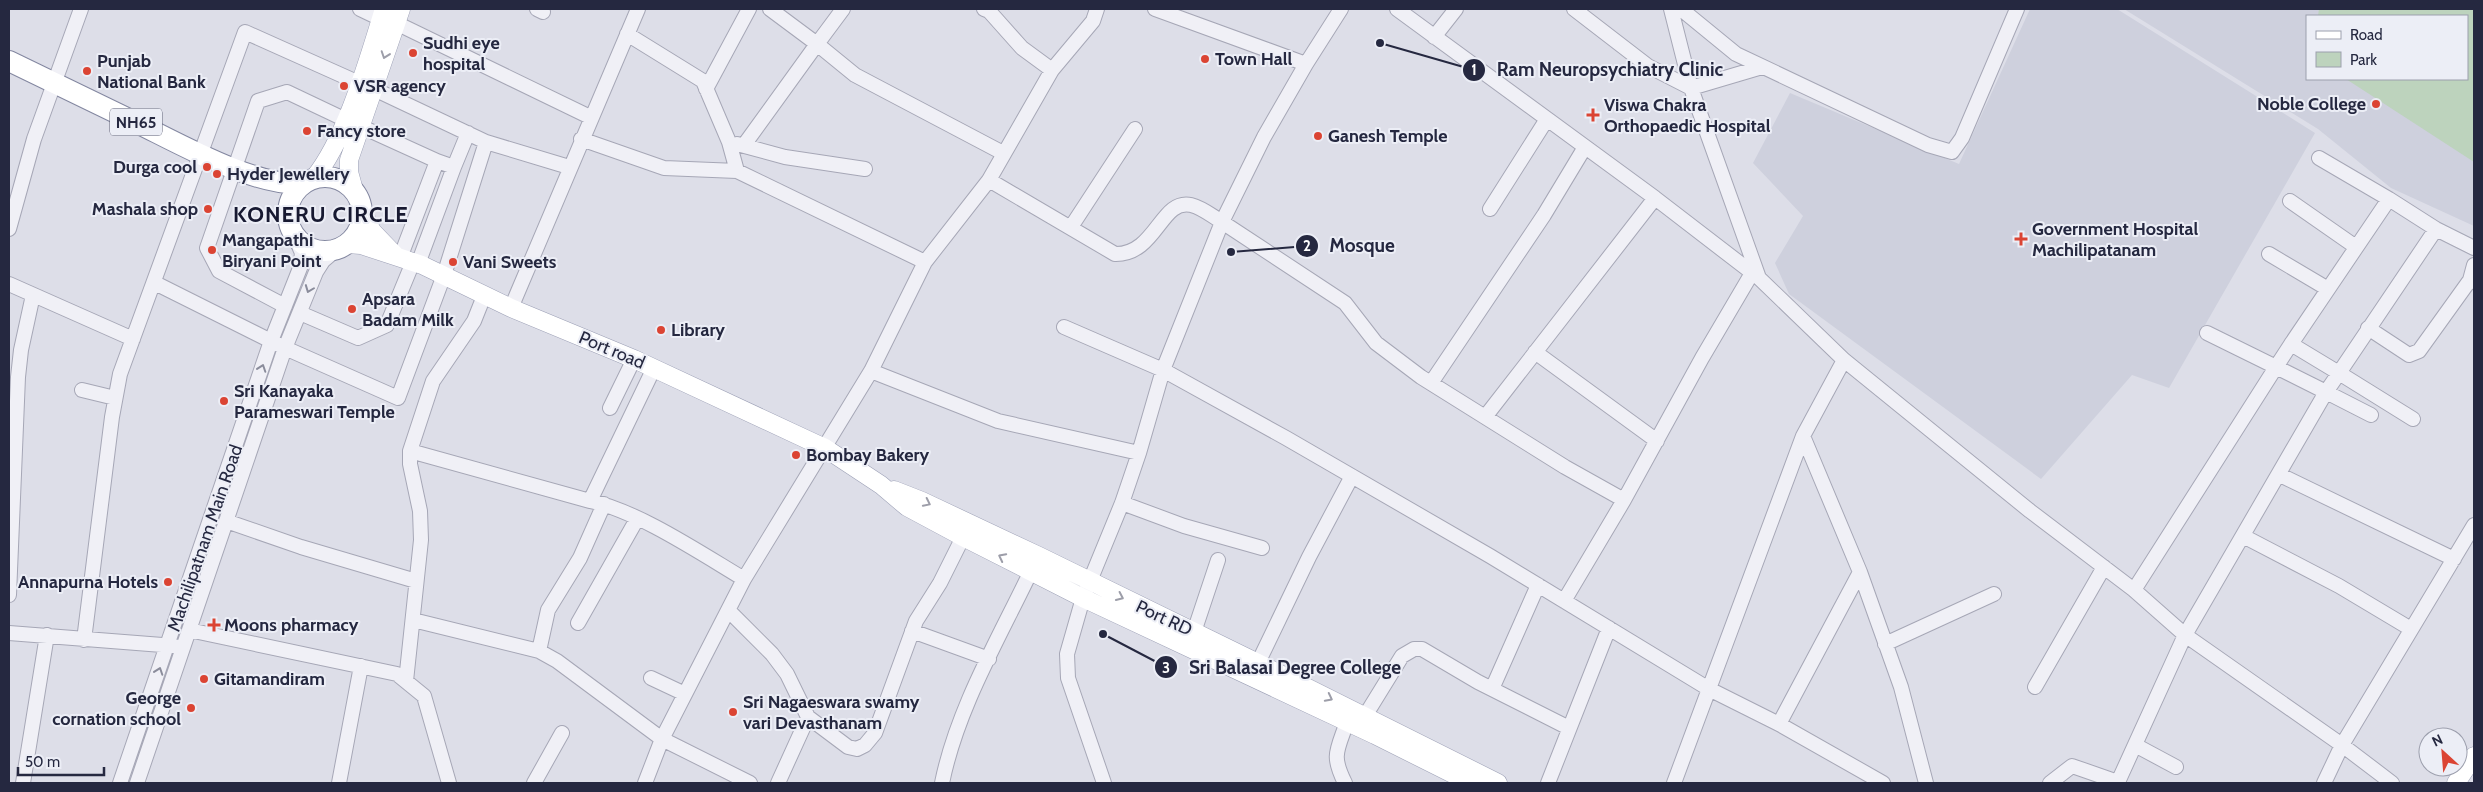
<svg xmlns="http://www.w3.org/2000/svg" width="2483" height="792" font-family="Cabin,sans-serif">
<rect width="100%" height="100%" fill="#dddee8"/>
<path fill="#ced0dd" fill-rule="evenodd" d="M 2030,9 L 2117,9 L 2315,133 L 2169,388 L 2132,375 L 2041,479 L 1789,294 L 1775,263 L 1803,216 L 1753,163 L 1790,93 L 1959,164 Z
M 2124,9 L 2474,9 L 2474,226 L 2391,188 L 2318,129 ZM 2307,16 L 2467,16 L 2467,79 L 2307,79 Z"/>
<path fill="#bdd3bd" d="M 2319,9 L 2474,9 L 2474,162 L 2346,79 L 2467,79 L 2467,16 L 2318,16 Z"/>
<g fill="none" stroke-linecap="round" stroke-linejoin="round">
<defs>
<path id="minor" d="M 360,9 L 381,19
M 537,9 L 543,12
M 770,9 L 817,44 L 843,9
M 984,9 L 989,11 L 1022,48 L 1052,70
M 1397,9 L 1655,198 L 1759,278
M 1574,9 L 1648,66 L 1691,88 L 1762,67
M 1671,9 L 1691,88 L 1759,278 L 1844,360 L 1803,436 L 1674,783
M 1681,9 L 1736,54 L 1928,145 L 1952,152 L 1962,138 L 2017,9
M 396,23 L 590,117
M 627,34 L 703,81 L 729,142 L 737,171
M 1434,37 L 1456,9
M 1306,64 L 1341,9
M 374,89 L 486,142 L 569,167
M 706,89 L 749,9
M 360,126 L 437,161 L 454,167 L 418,264
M 581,139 L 664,168 L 737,171 L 925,262
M 737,144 L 785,157 L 865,169
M 744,145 L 817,44 L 855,75 L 1003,153
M 2319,158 L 2389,199
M 454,167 L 468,133
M 989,180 L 1115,254 C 1156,255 1161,198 1191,205 C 1203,208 1212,216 1222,222 L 1264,137 L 1306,64 L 1155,9
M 2290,201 L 2356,247
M 1490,209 L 1547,119
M 1071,227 L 1135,129
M 9,229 L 34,139 L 81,9
M 2436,229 L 2339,373 L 2291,344 L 2389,199 L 2436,229 L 2474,248
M 2269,254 L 2328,289
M 400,258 L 437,161
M 2470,280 L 2474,265
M 155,283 L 285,348 L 398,398 L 444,275 L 486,142
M 9,284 L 133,339
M 285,306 L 219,271 L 207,248 L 258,101 L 287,92 L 346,120
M 511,308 L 638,9
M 300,313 L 358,338 L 387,325 L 413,262
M 1064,327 L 1163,370 L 1286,438 L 1490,556 L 1709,689 L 1779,724 L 1883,783
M 2368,328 L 2409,355 L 2419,351 L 2470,280 L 2474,282
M 2207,333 L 2276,367 L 2291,344
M 1535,352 L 1657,441
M 1844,360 L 2030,511 L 2134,590 L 2185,635 L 2342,745 L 2392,783
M 871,371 L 998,421 L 1139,453 L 1163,370 L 1222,222 L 1345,303 L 1376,343 L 1421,377 L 1565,467 L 1624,500 L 1564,601
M 1431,383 L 1544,215 L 1585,147
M 82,390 L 115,398
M 610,408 L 634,359
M 1485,417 L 1655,198
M 1803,436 L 1860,572 L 1901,687 L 1926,783
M 410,451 L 590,501 L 654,368
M 2280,475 L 2454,559
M 1624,500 L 1702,358 L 1752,273
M 590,501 C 636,510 702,554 744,579
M 1122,503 L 1184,526 L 1262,548
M 226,521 L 301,547 L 416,581
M 2243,536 L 2339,586 L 2411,629
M 2134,590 L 2276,367 L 2326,392 L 2339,373 L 2413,419
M 9,595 L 18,377 L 21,350 L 33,295
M 728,610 L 772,654 L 787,674 L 808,717 L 848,747 L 857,749 L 865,745 L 875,733 L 916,621 L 940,583 L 963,537
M 413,620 L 539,651 L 557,661 L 662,739 L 750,783
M 578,623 L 637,519
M 189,630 L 397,674 L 424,696 L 449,783
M 912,631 L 989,659
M 1194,632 L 1218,560
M 9,633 L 175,646
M 84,640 L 112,417 L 120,374 L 245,32 L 359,83
M 1885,644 L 1994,594
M 539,651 L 548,610 L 580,558 L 604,504
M 1258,663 L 1309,557 L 1352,476
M 651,678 L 685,694
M 406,681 L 421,540 L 420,511 L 410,464 L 410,451 L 433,381 L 474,321 L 484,296
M 2035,687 L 2104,567
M 1492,689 L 1538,585
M 1365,716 L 1402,656 L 1414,649 L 1422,649 L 1478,682 L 1569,728
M 1779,724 L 1860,572
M 2135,745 L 2176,767
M 23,783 L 47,635
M 120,783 L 271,341 L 300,268 L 302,253 L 295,237
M 137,783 L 285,348 L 316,272 L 323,261 L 336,250
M 339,783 L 361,666
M 534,783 L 562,733
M 645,783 L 662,739 L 744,579 L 871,371 L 925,262 L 989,180 L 1052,70 L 1093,21 L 1097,9
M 778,783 L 808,717
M 942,783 C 957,709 998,640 1031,571
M 1104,783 L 1068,678 L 1067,654 L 1083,598 L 1122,503 L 1139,453
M 1345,783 C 1331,755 1337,751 1347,722
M 1548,783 L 1609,628
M 2050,783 L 2072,766 L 2118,782 L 2185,635 L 2326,392 L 2371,415
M 2324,783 L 2342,745 L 2474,525"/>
<path id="major" d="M 314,178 C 347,137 368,60 384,9
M 354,190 L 349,172 L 349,160 L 401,9
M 363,212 L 372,231 L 395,255
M 347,244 L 361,245 L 422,265 L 511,308 L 634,359 L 825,448 L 881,485 L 907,507 L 963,537 L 1083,598 L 1375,735 L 1471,783
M 894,490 L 922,501 L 1039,556 L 1258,663 L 1498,783
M 2456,783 L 2474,756"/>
<path id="highway" d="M 9,61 C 51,81 94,102 137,123 C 178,143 259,189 304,183
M288 214a37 37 0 1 1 74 0a37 37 0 1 1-74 0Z"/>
</defs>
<use href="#minor" stroke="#a6a7b6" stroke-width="16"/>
<use href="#major" stroke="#9b9fb5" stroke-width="19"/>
<use href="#highway" stroke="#8387a0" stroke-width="22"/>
<use href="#minor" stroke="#f0f0f6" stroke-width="14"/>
<use href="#major" stroke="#fff" stroke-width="18"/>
<use href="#highway" stroke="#fff" stroke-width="20"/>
</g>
<defs><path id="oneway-chevron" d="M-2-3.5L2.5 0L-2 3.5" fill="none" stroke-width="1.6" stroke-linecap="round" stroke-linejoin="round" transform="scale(1.25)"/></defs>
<g stroke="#9d9ea9">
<use href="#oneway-chevron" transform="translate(385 55) rotate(109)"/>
<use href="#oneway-chevron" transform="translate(927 503) rotate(26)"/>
<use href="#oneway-chevron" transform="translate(1002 557) rotate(-153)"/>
<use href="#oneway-chevron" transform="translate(1120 597) rotate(25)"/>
<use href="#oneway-chevron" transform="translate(1329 698) rotate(27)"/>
</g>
<g stroke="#8a8c9b">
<use href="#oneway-chevron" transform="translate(309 289) rotate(111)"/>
<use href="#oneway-chevron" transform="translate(262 368) rotate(-71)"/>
<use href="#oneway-chevron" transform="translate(159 671) rotate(-71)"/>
</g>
<g fill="#db4433" stroke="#eceef6" stroke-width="2">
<circle cx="413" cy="53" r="5"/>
<circle cx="1205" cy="59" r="5"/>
<circle cx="87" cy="71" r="5"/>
<circle cx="344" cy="86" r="5"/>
<circle cx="2376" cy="104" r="5"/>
<path d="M1590.5 107.5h5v5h5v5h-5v5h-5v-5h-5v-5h5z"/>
<circle cx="307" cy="131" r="5"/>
<circle cx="1318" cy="136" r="5"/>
<circle cx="207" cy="167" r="5"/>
<circle cx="217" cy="174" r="5"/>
<circle cx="208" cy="209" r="5"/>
<path d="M2018.5 231.5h5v5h5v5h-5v5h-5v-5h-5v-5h5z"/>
<circle cx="212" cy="250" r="5"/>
<circle cx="453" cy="262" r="5"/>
<circle cx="352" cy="309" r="5"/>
<circle cx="661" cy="330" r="5"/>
<circle cx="224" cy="401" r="5"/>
<circle cx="796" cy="455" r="5"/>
<circle cx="168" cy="582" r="5"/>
<path d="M211.5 617.5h5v5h5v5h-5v5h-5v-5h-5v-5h5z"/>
<circle cx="204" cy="679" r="5"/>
<circle cx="191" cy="708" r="5"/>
<circle cx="733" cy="712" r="5"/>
</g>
<g text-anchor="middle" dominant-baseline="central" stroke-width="4" stroke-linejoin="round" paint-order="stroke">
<rect fill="#eceef6" stroke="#616377" stroke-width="1" x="110" y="108.5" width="52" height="27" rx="4"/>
<g font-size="16" font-weight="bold" fill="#252840">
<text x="136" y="122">NH65</text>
</g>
<g font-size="18" font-weight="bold" fill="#252840" stroke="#eceef6" text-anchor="start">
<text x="423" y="43">Sudhi eye<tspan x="423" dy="21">hospital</tspan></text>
<text x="1215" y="59">Town Hall</text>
<text x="97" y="61">Punjab<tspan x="97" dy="21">National Bank</tspan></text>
<text x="354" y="86">VSR agency</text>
<text x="2366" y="104" text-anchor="end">Noble College</text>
<text x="1604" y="105">Viswa Chakra<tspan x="1604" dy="21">Orthopaedic Hospital</tspan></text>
<text x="317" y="131">Fancy store</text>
<text x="1328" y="136">Ganesh Temple</text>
<text x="197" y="167" text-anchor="end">Durga cool</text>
<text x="227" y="174">Hyder Jewellery</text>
<text x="198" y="209" text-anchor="end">Mashala shop</text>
<text x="2032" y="229">Government Hospital<tspan x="2032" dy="21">Machilipatanam</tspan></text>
<text x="222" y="240">Mangapathi<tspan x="222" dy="21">Biryani Point</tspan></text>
<text x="463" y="262">Vani Sweets</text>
<text x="362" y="299">Apsara<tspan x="362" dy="21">Badam Milk</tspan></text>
<text x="671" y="330">Library</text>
<text x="234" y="391">Sri Kanayaka<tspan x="234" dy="21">Parameswari Temple</tspan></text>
<text x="806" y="455">Bombay Bakery</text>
<text x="158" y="582" text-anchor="end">Annapurna Hotels</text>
<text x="224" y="625">Moons pharmacy</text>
<text x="214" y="679">Gitamandiram</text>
<text x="181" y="698" text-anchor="end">George<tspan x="181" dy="21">cornation school</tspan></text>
<text x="743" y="702">Sri Nagaeswara swamy<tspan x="743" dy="21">vari Devasthanam</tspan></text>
</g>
<g font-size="18" fill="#252840" stroke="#eceef6">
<text transform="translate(612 350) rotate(23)">Port road</text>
<text transform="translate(205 538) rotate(-71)">Machilipatnam Main Road</text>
<text transform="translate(1164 618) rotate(25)">Port RD</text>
</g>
<g font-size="22" font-weight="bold" letter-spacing="1" fill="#171931" stroke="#eceef6">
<text x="321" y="214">KONERU CIRCLE</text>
</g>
</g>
<path fill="none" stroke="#252840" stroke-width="2" d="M1380 43L1474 70M1231 252L1307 246M1103 634L1166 667"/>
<g fill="#252840" stroke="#eceef6" stroke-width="2">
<circle cx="1380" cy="43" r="5"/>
<circle cx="1231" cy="252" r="5"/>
<circle cx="1103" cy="634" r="5"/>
<circle cx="1474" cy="70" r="12"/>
<circle cx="1307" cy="246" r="12"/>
<circle cx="1166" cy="667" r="12"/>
</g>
<g font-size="15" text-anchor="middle" font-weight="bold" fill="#fff">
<text x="1474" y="75">1</text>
<text x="1307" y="251">2</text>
<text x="1166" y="673">3</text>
</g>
<g font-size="19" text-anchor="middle" font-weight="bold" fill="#252840" stroke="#eceef6" stroke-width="4" stroke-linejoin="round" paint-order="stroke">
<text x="1610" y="76">Ram Neuropsychiatry Clinic</text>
<text x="1362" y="252">Mosque</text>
<text x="1295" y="674">Sri Balasai Degree College</text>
</g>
<rect width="2483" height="792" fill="none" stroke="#252840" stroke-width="20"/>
<rect x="2306" y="15" width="162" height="65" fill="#eceef6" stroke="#9c9fad"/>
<rect x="2316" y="31" width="25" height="8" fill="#ffffff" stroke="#9c9fad"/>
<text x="2350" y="40" font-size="15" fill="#252840">Road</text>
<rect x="2316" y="52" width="25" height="15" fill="#bdd3bd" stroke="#9c9fad"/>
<text x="2350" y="65" font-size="15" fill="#252840">Park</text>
<g transform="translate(2443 752) rotate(334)"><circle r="24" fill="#eceef6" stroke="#9c9fad"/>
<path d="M0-4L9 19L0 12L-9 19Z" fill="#db4433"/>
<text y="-8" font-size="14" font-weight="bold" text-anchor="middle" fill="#252840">N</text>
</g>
<path d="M18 767v8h86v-8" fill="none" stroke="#252840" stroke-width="2.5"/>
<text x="25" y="767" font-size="15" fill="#252840" stroke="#eceef6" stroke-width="4" paint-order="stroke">50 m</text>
</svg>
